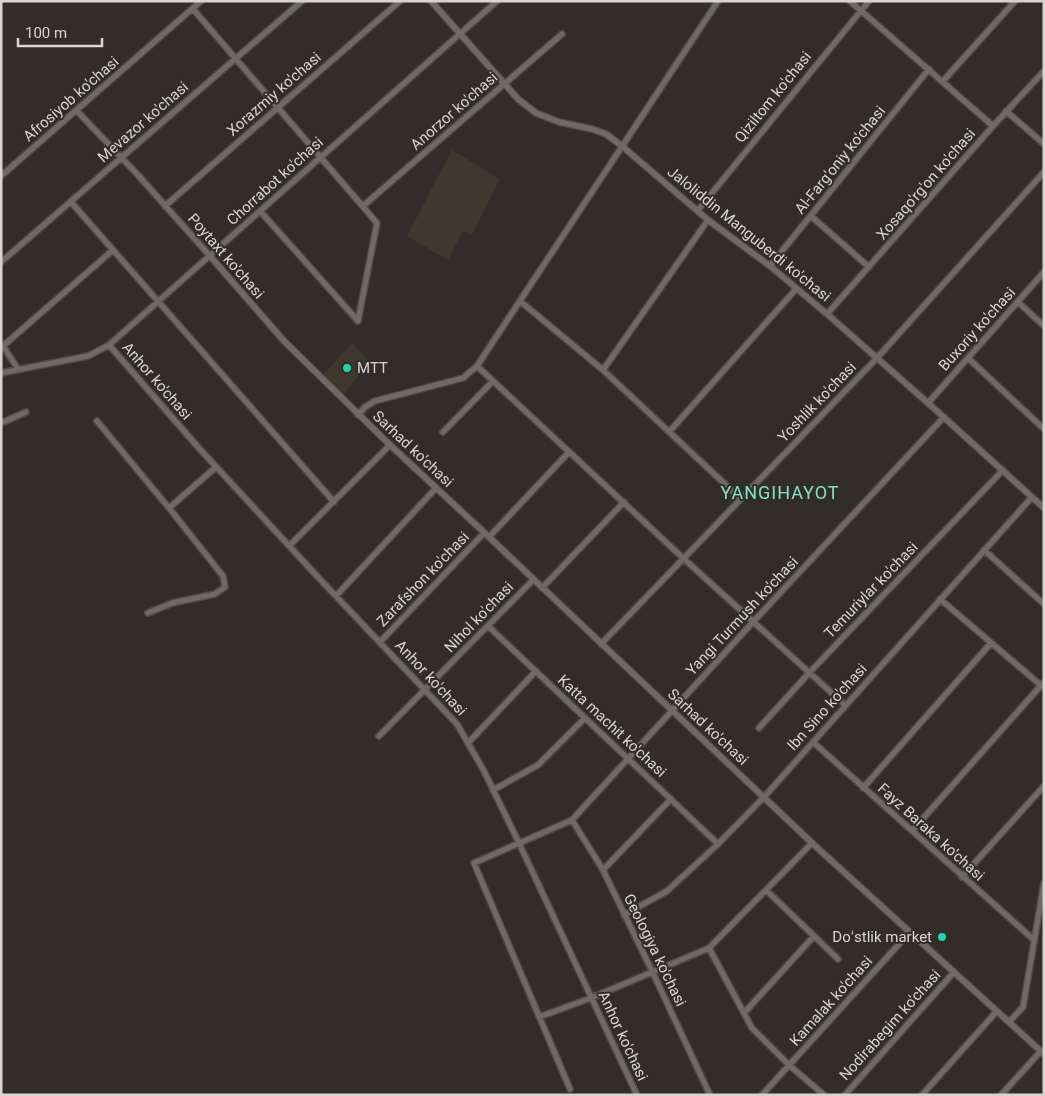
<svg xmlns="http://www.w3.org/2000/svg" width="1045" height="1096" font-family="Roboto,sans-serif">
<rect width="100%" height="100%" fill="#322d29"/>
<path fill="#40372f" d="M 452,150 L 500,179 L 472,235 L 463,231 L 448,260 L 407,236 Z
M 352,343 L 370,362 L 343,395 L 323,375 Z"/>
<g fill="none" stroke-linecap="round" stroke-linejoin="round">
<defs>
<path id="minor" d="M 850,1 L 993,126
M 193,9 L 377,223 L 358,321
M 943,81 L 1015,1
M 77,111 L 137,174 L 210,256
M 1006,111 L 1044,144
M 1,176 L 201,1
M 71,202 L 334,502
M 165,206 L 400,1
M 363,206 L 562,34
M 698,210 L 869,1
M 260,211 L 358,321
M 811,216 L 869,267
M 1,262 L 302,1
M 770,266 L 929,69
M 520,301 L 603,370 L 741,499
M 1018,302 L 1044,326
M 827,314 L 993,126 L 1044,71
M 109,345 L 198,447 L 316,575 L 457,724 L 484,771 L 519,843 L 637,1095
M 968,358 L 1044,429
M 477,366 L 683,558 L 845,705
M 18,369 L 3,346 L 113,250
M 603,370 L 708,220
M 1,373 L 88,356 L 109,345 L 497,1
M 928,403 L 1044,272
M 358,415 L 365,407 L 375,401 L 463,378 L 477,366 L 718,1
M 97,421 L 169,508 L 223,576 L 225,587 L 215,594 L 172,603 L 148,613
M 1,423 L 26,412
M 443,432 L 493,381
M 669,432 L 796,289
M 169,508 L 216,467
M 489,537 L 569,452
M 289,546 L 390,445
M 984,550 L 1044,604
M 542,588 L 624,502
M 336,596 L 436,488
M 940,599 L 1044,688
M 488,626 L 718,844
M 380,642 L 484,533
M 601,644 L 877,358 L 1044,172
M 759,728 L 809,673 L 1003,470
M 379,736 L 533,580
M 813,742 L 1033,939
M 468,743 L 536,671
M 863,788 L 991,643
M 493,790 L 538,765 L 585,718
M 572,820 L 603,870 L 653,973 L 710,1095
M 912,831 L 1044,682
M 603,870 L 671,799
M 962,877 L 1044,786
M 766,890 L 838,959
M 624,915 L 667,891 L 718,844 L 764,797 L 1032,497
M 709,948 L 752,1028 L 789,1065 L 824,1095
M 744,1013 L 814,936
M 539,1017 L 591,998 L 709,948 L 812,843
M 1009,1022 L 1023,1007 L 1044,883
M 570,1089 L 474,863 L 572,820 L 753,622 L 944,417
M 762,1095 L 910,932
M 845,1095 L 954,972
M 922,1095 L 997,1011
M 1001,1095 L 1041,1051"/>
<path id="tertiary" d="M 431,1 L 518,99 L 536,113 L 559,122 L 592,129 L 606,134 L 622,146 L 708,220 L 770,266 L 827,314 L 928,403 L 1044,508
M 210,256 L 284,341 L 390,445 L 489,537 L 812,843 L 1044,1054"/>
</defs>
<use href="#minor" stroke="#4e4b48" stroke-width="8"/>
<use href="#tertiary" stroke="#4e4b48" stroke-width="8"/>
<use href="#minor" stroke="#6f6a66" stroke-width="5"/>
<use href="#tertiary" stroke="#6f6a66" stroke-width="5.5"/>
</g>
<g fill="#22d5af" stroke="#322d29" stroke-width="2">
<circle cx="347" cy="368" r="5"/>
<circle cx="942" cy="937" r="5"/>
</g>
<g text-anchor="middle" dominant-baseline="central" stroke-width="4" stroke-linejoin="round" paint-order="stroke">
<g font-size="15" fill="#d7d4d2" stroke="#322d29">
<text transform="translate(274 94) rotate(-41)">Xorazmiy ko'chasi</text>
<text transform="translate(773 97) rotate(-51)">Qiziltom ko'chasi</text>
<text transform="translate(71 99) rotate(-41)">Afrosiyob ko'chasi</text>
<text transform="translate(454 111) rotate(-41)">Anorzor ko'chasi</text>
<text transform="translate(143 122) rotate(-41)">Mevazor ko'chasi</text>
<text transform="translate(840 160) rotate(-51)">Al-Farg'oniy ko'chasi</text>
<text transform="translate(275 181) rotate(-42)">Chorrabot ko'chasi</text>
<text transform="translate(926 184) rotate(-49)">Xosaqo'rg'on ko'chasi</text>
<text transform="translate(749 234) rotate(39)">Jaloliddin Manguberdi ko'chasi</text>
<text transform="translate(226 256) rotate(49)">Poytaxt ko'chasi</text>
<text transform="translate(977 329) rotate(-48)">Buxoriy ko'chasi</text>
<text transform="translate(157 381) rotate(49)">Anhor ko'chasi</text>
<text transform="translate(817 402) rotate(-46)">Yoshlik ko'chasi</text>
<text transform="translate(413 449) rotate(43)">Sarhad ko'chasi</text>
<text transform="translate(423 579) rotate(-46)">Zarafshon ko'chasi</text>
<text transform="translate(871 590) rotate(-46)">Temuriylar ko'chasi</text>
<text transform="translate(742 616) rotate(-47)">Yangi Turmush ko'chasi</text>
<text transform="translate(479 617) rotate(-46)">Nihol ko'chasi</text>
<text transform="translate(431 678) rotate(47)">Anhor ko'chasi</text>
<text transform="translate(827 707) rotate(-48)">Ibn Sino ko'chasi</text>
<text transform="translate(612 726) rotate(43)">Katta machit ko'chasi</text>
<text transform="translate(708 727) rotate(43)">Sarhad ko'chasi</text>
<text transform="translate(931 832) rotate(42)">Fayz Baraka ko'chasi</text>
<text transform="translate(655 950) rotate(64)">Geologiya ko'chasi</text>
<text transform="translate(831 1001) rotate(-48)">Kamalak ko'chasi</text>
<text transform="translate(890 1025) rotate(-48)">Nodirabegim ko'chasi</text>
<text transform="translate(623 1036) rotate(65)">Anhor ko'chasi</text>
</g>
<g font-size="15" fill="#d7d4d2" stroke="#322d29" text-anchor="start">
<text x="357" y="368">MTT</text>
<text x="932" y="937" text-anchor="end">Doʻstlik market</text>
</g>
<g font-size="18" letter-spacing="1" fill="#81e1c6" stroke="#322d29">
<text x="780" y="492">YANGIHAYOT</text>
</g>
</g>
<rect width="1045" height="1096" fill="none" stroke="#d7d4d2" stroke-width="5"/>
<path d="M18 38v8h84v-8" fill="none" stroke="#d7d4d2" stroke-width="2.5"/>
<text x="25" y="38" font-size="15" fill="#d7d4d2" stroke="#322d29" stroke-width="4" paint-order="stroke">100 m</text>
</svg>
